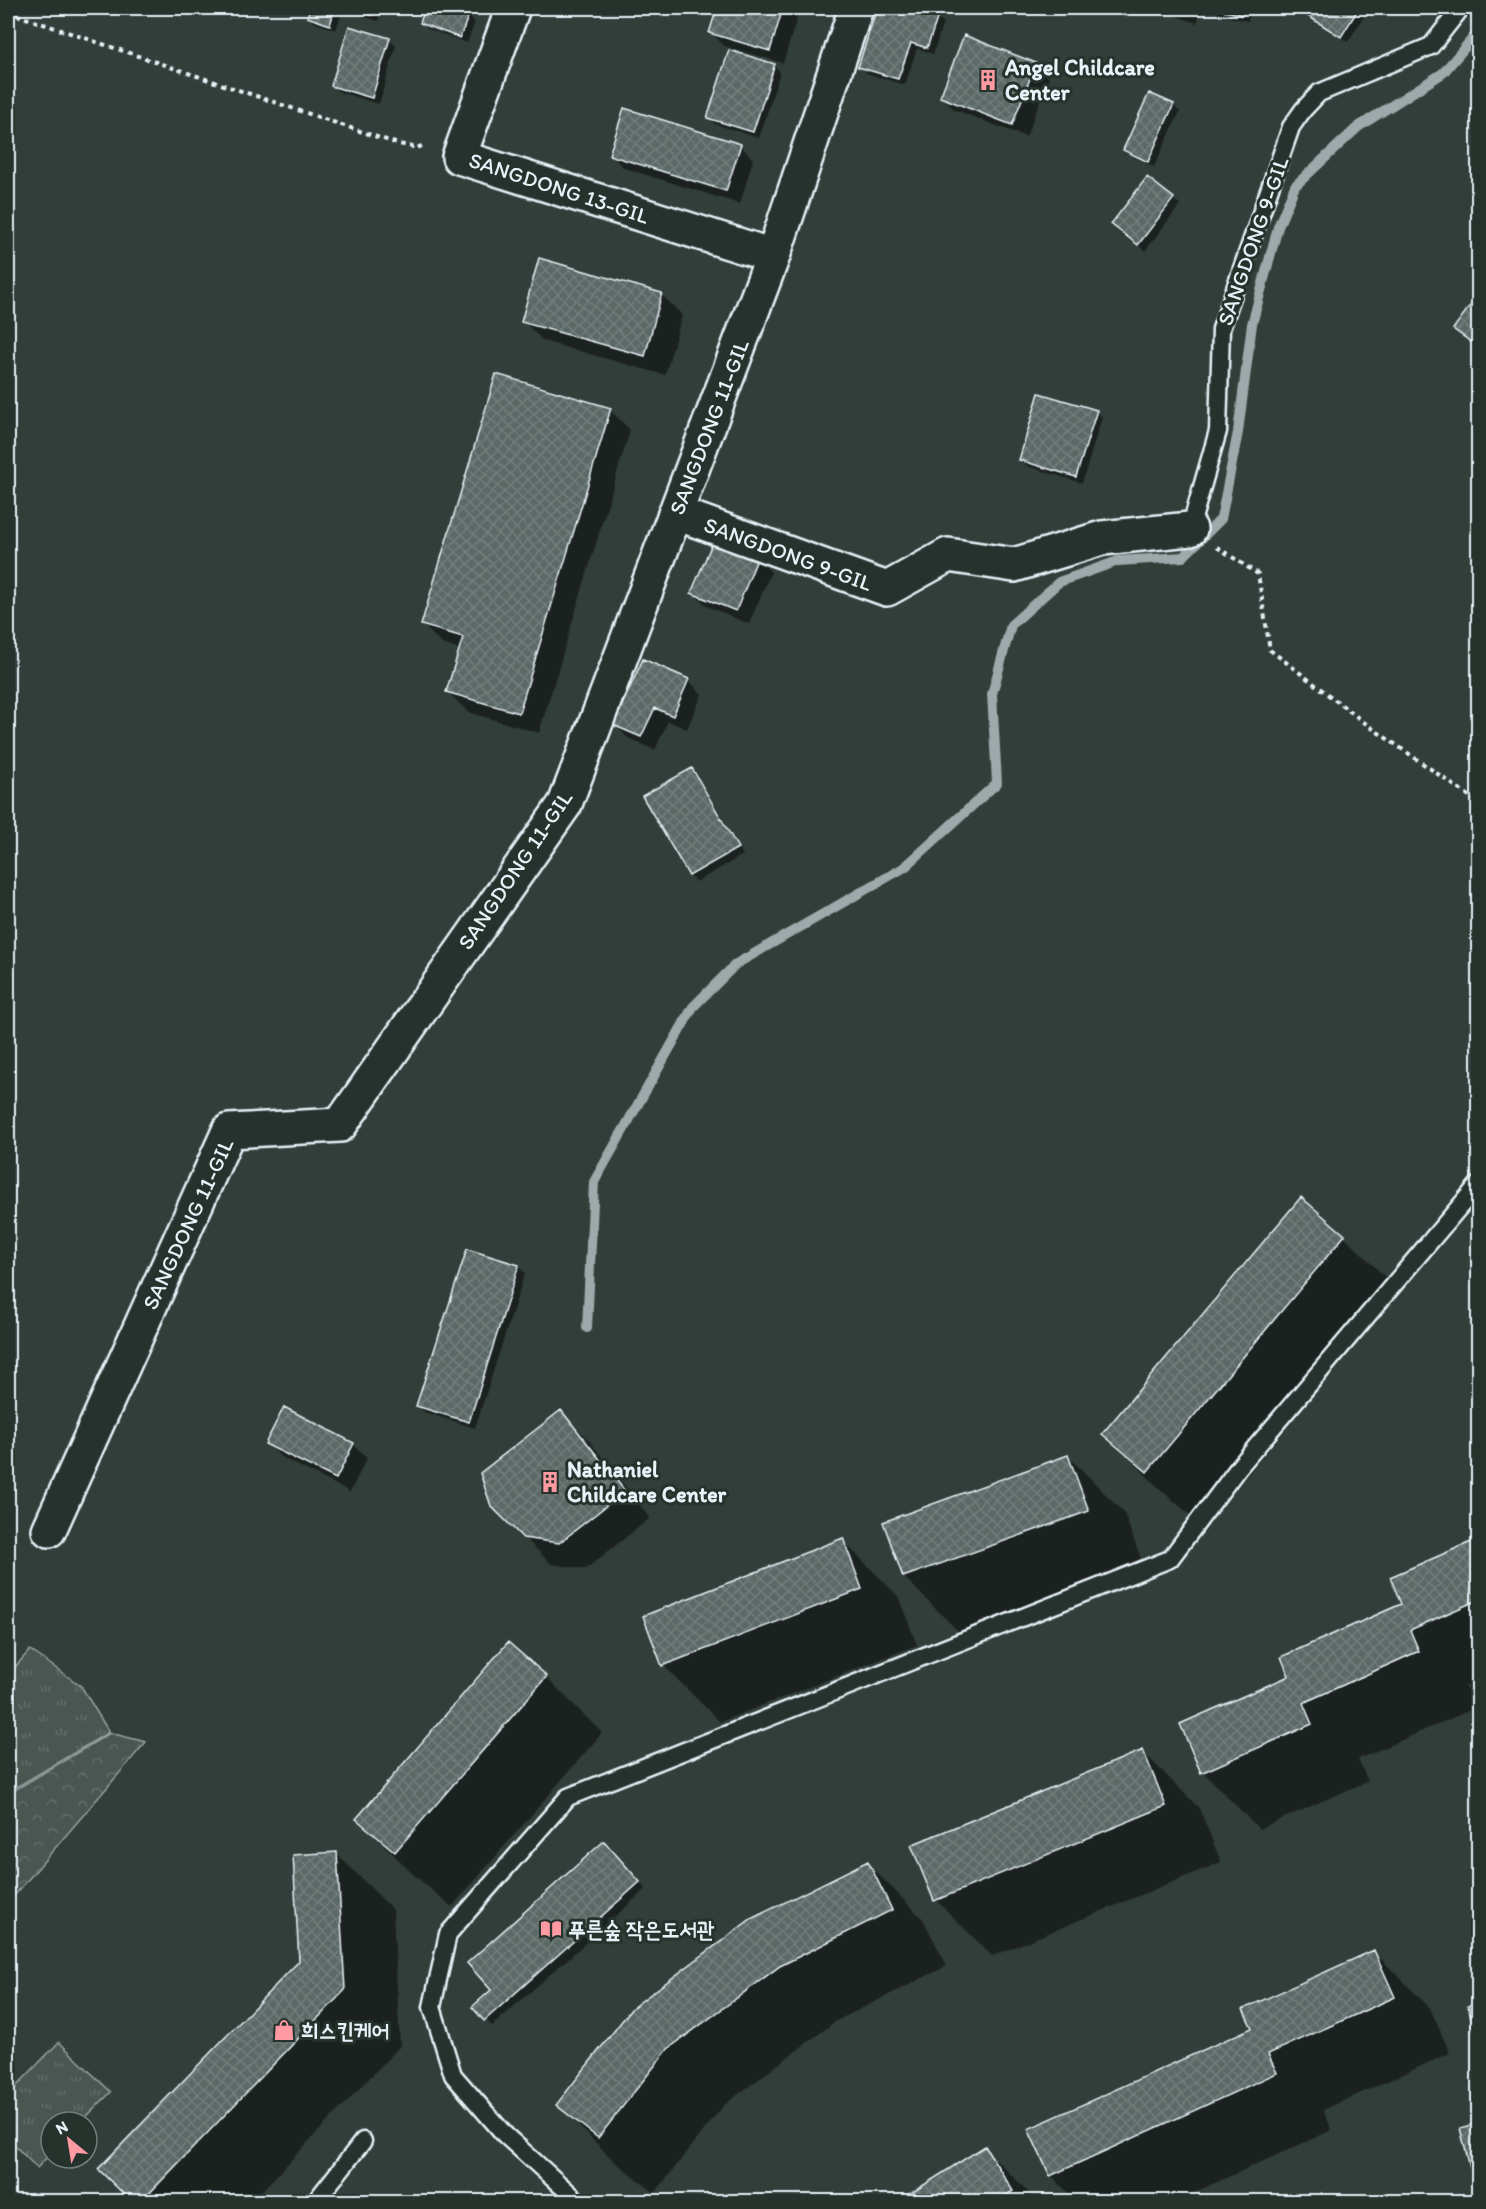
<svg xmlns="http://www.w3.org/2000/svg" width="1486" height="2209" font-family="Itim,'Poor Story',sans-serif">
<defs>
<pattern id="grass-tufts" width="24" height="20" patternUnits="userSpaceOnUse" patternTransform="scale(1.5)"><rect width="24" height="20" fill="#495651"/><path d="M3 7l-1-3M5 7V3M7 7l1-3M15 17l-1-3M17 17v-4M19 17l1-3" fill="none" stroke="#636f6b"/></pattern>
<pattern id="forest-crowns" width="20" height="18" patternUnits="userSpaceOnUse" patternTransform="scale(1.5)"><rect width="20" height="18" fill="#495651"/><path d="M2 6a3 3 0 1 1 6 0M12 15a3 3 0 1 1 6 0" fill="none" stroke="#636f6b"/></pattern>
<pattern id="building-cross-hatch" width="8" height="8" patternUnits="userSpaceOnUse" patternTransform="scale(1.5)"><rect width="8" height="8" fill="#5c6865"/><path d="M0 0l8 8M0 8l8-8" fill="none" stroke="#737e7c"/></pattern>
</defs>
<rect width="100%" height="100%" fill="#323e39"/>
<filter id="ink" filterUnits="userSpaceOnUse"><feTurbulence type="fractalNoise" baseFrequency=".0167" numOctaves="2"/><feDisplacementMap in="SourceGraphic" scale="12" xChannelSelector="R" yChannelSelector="G"/><feConvolveMatrix kernelMatrix="1 2 1 2 8 2 1 2 1" color-interpolation-filters="sRGB"/></filter>
<g filter="url(#ink)">
<path fill="url(#grass-tufts)" stroke="#98a4a4" stroke-width="1.5" d="M 30,1650 L 81,1686 L 109,1732 L 8,1792 L 8,1675 Z
M 59,2042 L 111,2092 L 81,2122 L 51,2122 L 51,2153 L 37,2168 L 8,2139 L 8,2095 Z"/>
<path fill="url(#forest-crowns)" stroke="#98a4a4" stroke-width="1.5" d="M 110,1733 L 146,1742 L 8,1903 L 8,1794 Z"/>
<path fill="#0007" d="M 311,8 L 382,8 L 378,21 L 343,10 L 336,30 L 315,23 L 308,17 Z
M 427,8 L 446,8 L 468,15 L 475,22 L 467,43 L 428,29 L 421,23 Z
M 718,8 L 786,8 L 797,18 L 783,63 L 724,46 L 711,32 Z
M 879,8 L 908,8 L 937,17 L 943,23 L 933,54 L 917,48 L 905,85 L 866,73 L 860,66 Z
M 1151,8 L 1202,8 L 1197,23 Z
M 1214,8 L 1251,8 L 1248,21 L 1220,15 Z
M 1304,8 L 1369,8 L 1348,42 L 1308,17 L 1302,11 Z
M 390,39 L 396,46 L 379,104 L 339,92 L 333,86 Z
M 774,65 L 780,72 L 759,138 L 715,124 L 709,118 Z
M 1035,65 L 1049,78 L 1026,137 L 955,110 L 942,97 Z
M 1173,105 L 1180,112 L 1154,167 L 1131,156 L 1125,150 Z
M 740,145 L 753,159 L 740,204 L 624,168 L 611,155 Z
M 1148,179 L 1180,205 L 1145,251 L 1113,224 Z
M 661,294 L 682,315 L 665,375 L 543,341 L 523,321 Z
M 1478,297 L 1478,348 L 1455,329 Z
M 610,410 L 630,430 L 539,733 L 468,712 L 448,692 L 461,650 L 442,644 L 422,624 Z
M 1096,411 L 1102,417 L 1082,483 L 1027,466 L 1020,460 Z
M 757,558 L 771,572 L 749,624 L 707,606 L 693,593 Z
M 688,680 L 702,694 L 687,729 L 668,721 L 655,750 L 628,738 L 615,725 Z
M 692,770 L 698,776 L 743,855 L 696,882 L 690,875 Z
M 1301,1199 L 1344,1236 L 1400,1292 L 1204,1527 L 1161,1490 L 1105,1434 Z
M 518,1266 L 525,1273 L 475,1428 L 424,1412 L 418,1406 Z
M 284,1409 L 353,1444 L 367,1458 L 350,1492 L 281,1457 L 267,1443 Z
M 560,1412 L 587,1438 L 650,1518 L 586,1569 L 551,1564 L 492,1505 Z
M 1068,1456 L 1124,1513 L 1144,1567 L 960,1633 L 904,1577 Z
M 842,1540 L 898,1596 L 917,1645 L 720,1722 L 663,1665 Z
M 1478,1541 L 1478,1680 L 1465,1686 L 1475,1708 L 1358,1759 L 1368,1781 L 1259,1829 L 1203,1772 L 1182,1725 L 1291,1677 L 1403,1605 L 1392,1578 Z
M 546,1677 L 602,1733 L 452,1907 L 414,1875 L 358,1819 Z
M 1143,1752 L 1199,1808 L 1221,1862 L 992,1956 L 936,1900 Z
M 610,1849 L 646,1889 L 492,2026 L 474,2007 L 494,1990 Z
M 337,1854 L 393,1910 L 400,2046 L 251,2202 L 133,2202 L 301,1962 Z
M 867,1863 L 923,1919 L 947,1966 L 836,2021 L 724,2105 L 655,2193 L 614,2161 L 558,2105 Z
M 1374,1952 L 1430,2008 L 1450,2053 L 1323,2110 L 1332,2130 L 1173,2202 L 1077,2202 L 1051,2175 L 1253,2029 Z
M 1478,2125 L 1478,2193 L 1462,2129 Z
M 985,2148 L 1038,2202 L 899,2202 Z"/>
<g fill="none" stroke-linecap="round" stroke-linejoin="round">
<path stroke="#9ea9ab" stroke-width="10" d="M 587,1328 L 594,1182 L 693,1007 L 736,964 L 905,867 L 997,783 L 992,694 L 1011,625 L 1059,582 L 1118,561 L 1183,557 L 1221,519 L 1238,432 L 1252,324 L 1278,227 L 1295,186 L 1358,127 L 1443,73 L 1478,32"/>
</g>
<path fill="url(#building-cross-hatch)" stroke="#e8f1f8" stroke-width="1.5" d="M 310,8 L 335,8 L 330,25 L 307,17 Z
M 347,8 L 374,8 L 372,15 Z
M 425,8 L 451,8 L 469,14 L 460,38 L 420,23 Z
M 717,8 L 783,8 L 770,51 L 709,33 Z
M 877,8 L 913,8 L 938,16 L 927,48 L 911,43 L 898,79 L 858,67 Z
M 1213,8 L 1244,8 L 1242,15 Z
M 1302,8 L 1359,8 L 1341,37 L 1300,11 Z
M 349,26 L 390,38 L 372,98 L 331,86 Z
M 964,35 L 1036,63 L 1012,125 L 940,97 Z
M 729,50 L 775,64 L 753,132 L 707,118 Z
M 1149,93 L 1174,104 L 1148,162 L 1123,150 Z
M 624,108 L 741,144 L 726,191 L 609,155 Z
M 1147,177 L 1174,198 L 1138,245 L 1111,224 Z
M 539,258 L 662,293 L 645,356 L 521,322 Z
M 1478,295 L 1478,347 L 1453,329 Z
M 496,374 L 611,408 L 519,713 L 446,692 L 463,637 L 421,625 Z
M 1039,393 L 1097,410 L 1076,477 L 1019,460 Z
M 714,539 L 758,557 L 736,611 L 691,593 Z
M 643,659 L 689,679 L 673,716 L 655,708 L 641,737 L 613,725 Z
M 692,768 L 738,848 L 689,876 L 642,796 Z
M 1301,1197 L 1345,1235 L 1147,1472 L 1102,1434 Z
M 467,1249 L 519,1265 L 469,1422 L 416,1406 Z
M 284,1407 L 354,1443 L 336,1479 L 265,1444 Z
M 561,1410 L 625,1491 L 559,1543 L 523,1538 L 491,1506 L 480,1473 Z
M 1068,1455 L 1089,1511 L 903,1577 L 883,1522 Z
M 843,1538 L 862,1589 L 662,1666 L 643,1616 Z
M 1478,1539 L 1478,1600 L 1410,1630 L 1419,1651 L 1303,1703 L 1312,1724 L 1201,1773 L 1180,1724 L 1289,1676 L 1281,1657 L 1401,1604 L 1390,1577 Z
M 508,1642 L 547,1676 L 395,1852 L 356,1819 Z
M 1143,1750 L 1166,1806 L 934,1901 L 911,1845 Z
M 604,1841 L 640,1882 L 484,2021 L 472,2007 L 491,1990 L 467,1963 Z
M 337,1852 L 345,1990 L 141,2202 L 132,2202 L 98,2169 L 299,1961 L 293,1855 Z
M 868,1861 L 892,1910 L 780,1966 L 668,2049 L 598,2138 L 556,2105 L 632,2008 L 751,1919 Z
M 1374,1950 L 1395,1997 L 1268,2054 L 1277,2073 L 1050,2176 L 1028,2129 L 1252,2028 L 1243,2009 Z
M 1478,2003 L 1478,2047 L 1468,2006 Z
M 1478,2123 L 1478,2199 L 1460,2128 Z
M 985,2146 L 1013,2191 L 996,2202 L 897,2202 Z"/>
<g fill="none" stroke-linecap="round" stroke-linejoin="round">
<defs>
<path id="service" d="M 1190,529 L 1218,431 L 1221,329 L 1291,127 L 1303,110 L 1319,93 L 1431,46 L 1461,8
M 315,2202 L 363,2141
M 579,2202 L 505,2135 L 453,2075 L 432,2007 L 448,1934 L 568,1797 L 1170,1559 L 1239,1467 L 1478,1185"/>
<path id="minor" d="M 513,8 L 459,157 L 773,256
M 676,513 L 887,589 L 948,555 L 1014,565 L 1102,538 L 1190,529
M 49,1530 L 229,1131 L 340,1125 L 565,804 L 773,256 L 856,8"/>
</defs>
<use href="#service" stroke="#e8f1f8" stroke-width="21"/>
<use href="#minor" stroke="#e8f1f8" stroke-width="38"/>
<path stroke="#e8f1f8" stroke-width="4" stroke-dasharray="4.5 4.5" stroke-linecap="butt" d="M 8,12 L 395,143 L 417,148 L 426,144
M 1217,547 L 1258,574 L 1270,650 L 1369,726 L 1478,802"/>
<use href="#service" stroke="#26332d" stroke-width="16"/>
<use href="#minor" stroke="#26332d" stroke-width="33"/>
</g>
</g>
<defs>
<symbol id="building-bare" viewBox="-9 -9 18 18"><path d="M-4-6H4V6H1V3H-1V6H-4ZM-2.5-4.3h1.7v1.8h-1.7ZM.8-4.3h1.7v1.8H.8ZM-2.5-1h1.7V.8h-1.7ZM.8-1h1.7V.8H.8Z" fill="#ff9aa2" stroke="#26332d" stroke-width="2.5" paint-order="stroke"/></symbol>
<symbol id="library-bare" viewBox="-9 -9 18 18"><path d="M-6-4Q-3-5.5-.7-3.5V5Q-3 3-6 4ZM6-4Q3-5.5 .7-3.5V5Q3 3 6 4Z" fill="#ff9aa2" stroke="#26332d" stroke-width="2.5" paint-order="stroke"/></symbol>
<symbol id="shop-bare" viewBox="-9 -9 18 18"><path d="M-5-2.5h2.3a2.7 3.5 0 0 1 5.4 0H5L5.5 6h-11ZM-1.5-2.5h3a1.5 2.3 0 0 0-3 0Z" fill="#ff9aa2" stroke="#26332d" stroke-width="2.5" paint-order="stroke"/></symbol>
</defs>
<g fill-rule="evenodd">
<use href="#building-bare" x="973" y="65" width="30" height="30"/>
<use href="#building-bare" x="535" y="1467" width="30" height="30"/>
<use href="#library-bare" x="536" y="1914" width="30" height="30"/>
<use href="#shop-bare" x="269" y="2015" width="30" height="30"/>
</g>
<g text-anchor="middle" dominant-baseline="central" stroke-width="6" stroke-linejoin="round" paint-order="stroke">
<g font-size="22" font-weight="bold" fill="#e8f1f8" stroke="#26332d" text-anchor="start">
<text x="1005" y="67">Angel Childcare<tspan x="1005" dy="25">Center</tspan></text>
<text x="567" y="1469">Nathaniel<tspan x="567" dy="25">Childcare Center</tspan></text>
<text x="568" y="1929">푸른숲 작은도서관</text>
<text x="301" y="2030">희스킨케어</text>
</g>
<g font-size="22" fill="#e8f1f8" stroke="#26332d">
<text transform="translate(559 188) rotate(18)">SANGDONG 13-GIL</text>
<text transform="translate(1253 241) rotate(-71)">SANGDONG 9-GIL</text>
<text transform="translate(709 427) rotate(-69)">SANGDONG 11-GIL</text>
<text transform="translate(788 554) rotate(20)">SANGDONG 9-GIL</text>
<text transform="translate(515 870) rotate(-56)">SANGDONG 11-GIL</text>
<text transform="translate(188 1224) rotate(-65)">SANGDONG 11-GIL</text>
</g>
</g>
<rect width="1486" height="2209" fill="none" stroke="#26332d" stroke-width="30"/>
<rect x="15" y="15" width="1456" height="2179" fill="none" stroke="#e8f1f8" stroke-width="2" filter="url(#ink)"/>
<g transform="translate(69 2140) rotate(330)"><circle r="28" fill="#26332d" stroke="#747f7e" stroke-width="1.5"/>
<path d="M0-4.5L10 22L0 15L-10 22Z" fill="#ff9aa2"/>
<text y="-9" font-size="16" font-weight="bold" text-anchor="middle" fill="#e8f1f8">N</text>
</g>
</svg>
